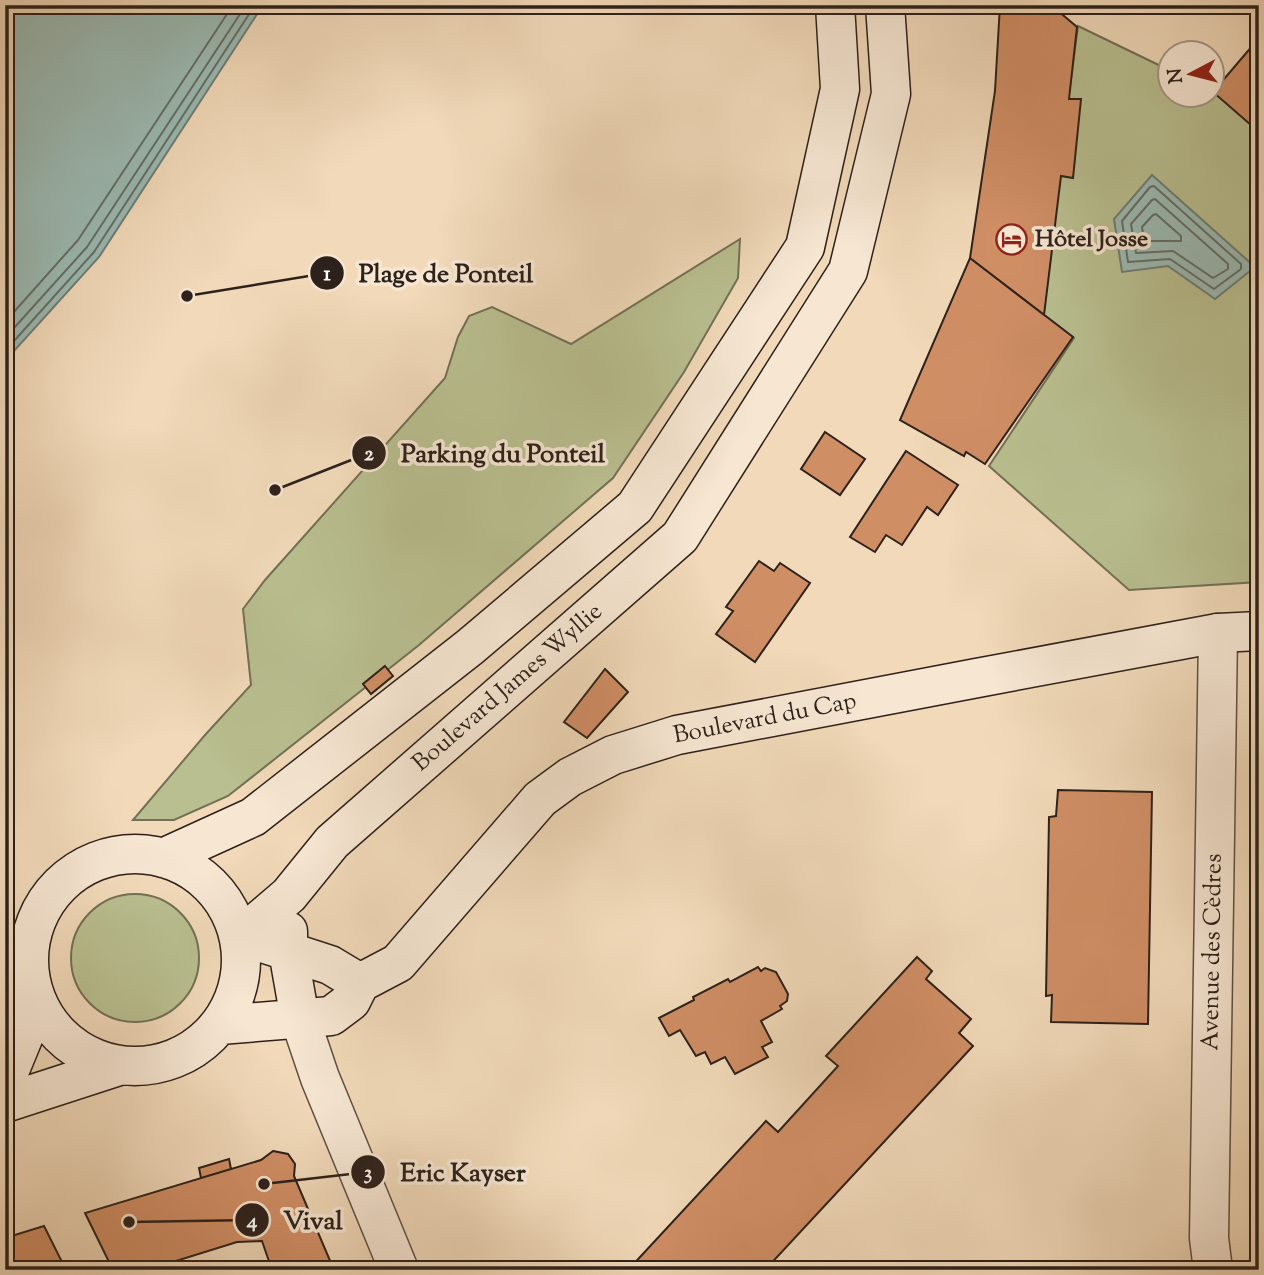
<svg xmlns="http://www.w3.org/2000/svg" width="1264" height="1275" font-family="'Sorts Mill Goudy',serif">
<rect width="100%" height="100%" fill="#f1d9b9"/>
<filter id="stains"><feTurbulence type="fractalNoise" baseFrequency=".00286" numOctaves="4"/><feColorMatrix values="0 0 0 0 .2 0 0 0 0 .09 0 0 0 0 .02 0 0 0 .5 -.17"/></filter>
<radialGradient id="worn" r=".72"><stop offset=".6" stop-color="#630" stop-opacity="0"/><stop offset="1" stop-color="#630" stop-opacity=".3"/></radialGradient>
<path fill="#b9bf90" stroke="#737056" stroke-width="2" d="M 1078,26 L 1169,70 L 1170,94 L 1212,94 L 1212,89 L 1259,129 L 1259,582 L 1129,590 L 989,466 L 1074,338 L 1040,314 Z
M 740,239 L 738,278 L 684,372 L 613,478 L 419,645 L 228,796 L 174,820 L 133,820 L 205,735 L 251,685 L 243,609 L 265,580 L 445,378 L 458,337 L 469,316 L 492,307 L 571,344 Z
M71 958a64 64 0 1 1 128 0a64 64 0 1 1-128 0Z"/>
<path fill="#9bbab3" stroke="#6f7d76" stroke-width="2" d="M 5,5 L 263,5 L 99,257 L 5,361 Z
M 1152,175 L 1255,267 L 1215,299 L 1168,266 L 1122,272 L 1114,219 Z"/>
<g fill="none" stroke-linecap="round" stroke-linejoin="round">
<path stroke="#646e67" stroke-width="2" d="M 1154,186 L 1241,264 L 1241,269 L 1214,289 L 1170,259 L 1128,262 L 1122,221 L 1150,187 Z
M 1155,199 L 1228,264 L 1228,269 L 1213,278 L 1173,251 L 1136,253 L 1131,224 L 1152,200 Z
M 1156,214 L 1181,236 L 1181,241 L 1144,241 L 1142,227 L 1153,215 Z
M 5,322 L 78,240 L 233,5
M 5,338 L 87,247 L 246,5
M 5,351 L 94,252 L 255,5"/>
</g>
<path fill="#d08e65" stroke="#2d211b" stroke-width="2" d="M 1000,5 L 1051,5 L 1077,27 L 1069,99 L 1081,99 L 1073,178 L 1061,176 L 1044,315 L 970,258 L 995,91 Z
M 1259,38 L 1259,132 L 1213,92 Z
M 970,258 L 1073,337 L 985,464 L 966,452 L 964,456 L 900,420 Z
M 825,432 L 865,459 L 840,495 L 801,469 Z
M 906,451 L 958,485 L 938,515 L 927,507 L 902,545 L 886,535 L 875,552 L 850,537 Z
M 759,561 L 774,571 L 780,563 L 810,583 L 755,662 L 716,634 L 733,611 L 726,607 Z
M 385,666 L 393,676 L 371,694 L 363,684 Z
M 605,669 L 628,692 L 587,738 L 564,722 Z
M 1058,790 L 1152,792 L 1148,1024 L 1051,1022 L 1052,995 L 1046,996 L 1049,817 L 1056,816 Z
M 917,957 L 932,971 L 926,979 L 971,1019 L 959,1033 L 973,1046 L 765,1270 L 628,1270 L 766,1121 L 778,1132 L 838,1066 L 826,1056 Z
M 758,967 L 761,971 L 765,968 L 776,972 L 788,994 L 787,1001 L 780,1006 L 782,1009 L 761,1021 L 772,1042 L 762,1047 L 768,1057 L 735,1074 L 725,1057 L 711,1064 L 705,1052 L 696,1056 L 680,1030 L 669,1036 L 659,1018 L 694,1000 L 693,997 L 728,979 L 730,982 Z
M 273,1151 L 288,1154 L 295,1164 L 294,1176 L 334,1270 L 272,1270 L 262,1241 L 237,1242 L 147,1270 L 113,1270 L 85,1213 L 261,1160 Z
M 229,1159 L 231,1169 L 201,1178 L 199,1168 Z
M 44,1226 L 66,1270 L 5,1270 L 5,1238 Z"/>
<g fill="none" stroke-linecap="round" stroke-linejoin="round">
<defs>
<path id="street" d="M 300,1019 L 320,1078 L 399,1270
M 1213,1270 L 1209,1238 L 1218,633"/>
<path id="secondary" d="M29 960a106 106 0 1 1 212 0a106 106 0 1 1-212 0Z
M 163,858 L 253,817 L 470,647 L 635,507 L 805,247 L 840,89 L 835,5
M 288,931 L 288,951 L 300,1019
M 241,936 L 289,895 L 332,842 L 680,537 L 848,271 L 891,94 L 885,5
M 241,936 L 330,965 L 360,983
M 220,1025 L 331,1016 L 351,1001 L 360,983 L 398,963 L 540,799 L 570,777 L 613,755 L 677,735 L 977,678 L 1218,633 L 1259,631
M 5,1082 L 28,1026 L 29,980
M 5,1103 L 119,1066"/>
</defs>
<use href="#street" stroke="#5e4f42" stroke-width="41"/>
<use href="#secondary" stroke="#2d211b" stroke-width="41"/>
<use href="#street" stroke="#f6e6d2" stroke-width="38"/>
<use href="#secondary" stroke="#f6e6d2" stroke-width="38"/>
</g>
<defs>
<symbol id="hotel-ring" viewBox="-11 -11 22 22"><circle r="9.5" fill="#f6e6d2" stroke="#8f2418" stroke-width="1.5"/><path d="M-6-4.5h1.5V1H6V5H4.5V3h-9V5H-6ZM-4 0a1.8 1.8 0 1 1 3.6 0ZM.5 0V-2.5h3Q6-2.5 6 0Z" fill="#8f2418"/></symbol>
</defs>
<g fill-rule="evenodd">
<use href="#hotel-ring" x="994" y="222" width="35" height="35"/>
</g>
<g text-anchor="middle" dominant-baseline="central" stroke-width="7" stroke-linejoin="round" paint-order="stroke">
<g font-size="24" font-weight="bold" fill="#2d211b" stroke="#f6e6d2" text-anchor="start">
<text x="1035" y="240">Hôtel Josse</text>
</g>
<g font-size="24" fill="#2d211b" stroke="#f6e6d2">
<text transform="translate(508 688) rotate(-41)">Boulevard James Wyllie</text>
<text transform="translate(765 719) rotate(-11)">Boulevard du Cap</text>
<text transform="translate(1213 952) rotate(-89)">Avenue des Cèdres</text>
</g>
</g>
<path fill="none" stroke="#2d211b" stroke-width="2.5" d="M187 296L327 273M275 490L369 453M264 1184L368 1172M129 1222L252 1220"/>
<g fill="#2d211b" stroke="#f6e6d2" stroke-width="2.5">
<circle cx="187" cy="296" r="7"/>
<circle cx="275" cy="490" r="7"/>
<circle cx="264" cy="1184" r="7"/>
<circle cx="129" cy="1222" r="7"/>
<circle cx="327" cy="273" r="18"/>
<circle cx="369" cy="453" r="18"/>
<circle cx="368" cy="1172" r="18"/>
<circle cx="252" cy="1220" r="18"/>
</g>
<g font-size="21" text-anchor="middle" font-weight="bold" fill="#fff">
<text x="327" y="280">1</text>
<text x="369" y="460">2</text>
<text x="368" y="1179">3</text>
<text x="252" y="1227">4</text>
</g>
<g font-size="26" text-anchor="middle" font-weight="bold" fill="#2d211b" stroke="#f6e6d2" stroke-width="7" stroke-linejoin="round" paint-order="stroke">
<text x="446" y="282">Plage de Ponteil</text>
<text x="503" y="462">Parking du Ponteil</text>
<text x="463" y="1181">Eric Kayser</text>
<text x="313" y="1229">Vival</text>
</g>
<rect width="1264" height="1275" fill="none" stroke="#f1d9b9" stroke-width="28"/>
<rect x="7" y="7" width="1250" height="1261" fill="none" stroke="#2d211b" stroke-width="3.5"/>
<rect x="14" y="14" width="1236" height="1247" fill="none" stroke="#2d211b" stroke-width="2"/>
<g transform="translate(1191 74) rotate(263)"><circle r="33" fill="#f6e6d2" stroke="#a69789" stroke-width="2"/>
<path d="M0-5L12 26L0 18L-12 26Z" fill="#8f2418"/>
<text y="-10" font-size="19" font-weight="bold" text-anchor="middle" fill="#2d211b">N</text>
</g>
<rect width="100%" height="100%" filter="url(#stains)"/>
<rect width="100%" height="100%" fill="url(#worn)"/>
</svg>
